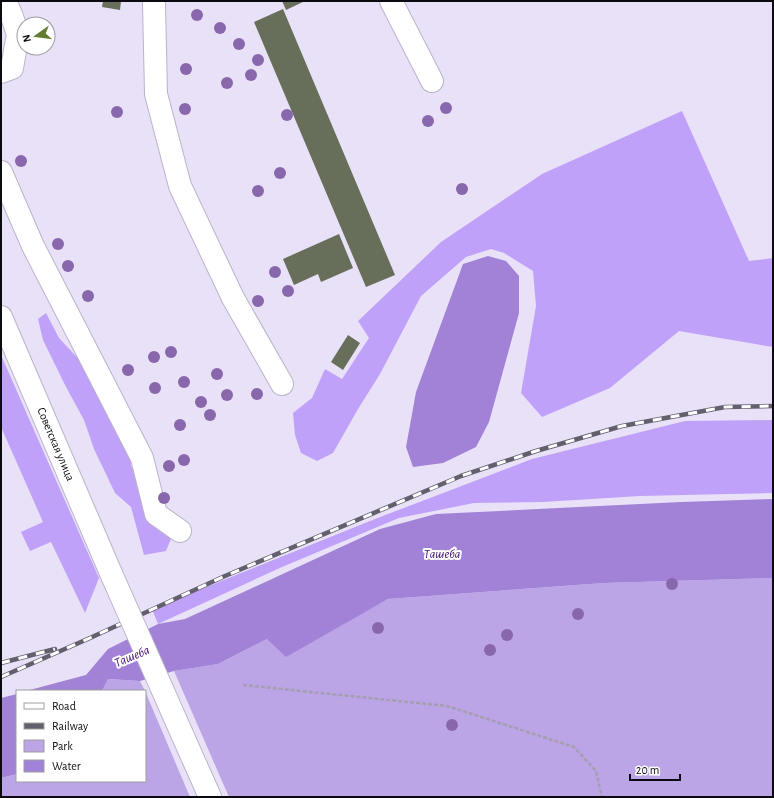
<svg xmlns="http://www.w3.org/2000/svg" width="774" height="798" font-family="'Alegreya Sans',sans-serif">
<rect width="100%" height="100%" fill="#e8e1f8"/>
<path fill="#bba5e6" d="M 773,578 L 773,797 L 229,797 L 174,671 L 218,664 L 267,639 L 346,622 L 388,599 L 604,583 Z
M 108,679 L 140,681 L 145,691 L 102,691 Z
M 145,691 L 190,797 L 1,797 L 1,778 L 17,774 L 17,781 L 145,781 Z"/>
<path fill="#c0a1f9" d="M 682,111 L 749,261 L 773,258 L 773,347 L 679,331 L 610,388 L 542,417 L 521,393 L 536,306 L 533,271 L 504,253 L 491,249 L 466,257 L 421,296 L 380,374 L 358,409 L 333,453 L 317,461 L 301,453 L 295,435 L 293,413 L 312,398 L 325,369 L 342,379 L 369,338 L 358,321 L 441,242 L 542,174 Z
M 46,313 L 59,338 L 98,380 L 130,443 L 131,466 L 171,539 L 166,551 L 144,555 L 131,507 L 115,493 L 94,449 L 84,420 L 66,387 L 43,340 L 38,319 Z
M 1,355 L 99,578 L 85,613 L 51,542 L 30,551 L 21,532 L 43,522 L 1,427 Z
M 773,420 L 773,493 L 640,496 L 543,502 L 474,503 L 399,518 L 282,567 L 158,624 L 152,609 L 375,519 L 532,459 L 685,421 Z"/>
<path fill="#a182d7" d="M 488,256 L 506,261 L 519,276 L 519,313 L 489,422 L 476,447 L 443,463 L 413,467 L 406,447 L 416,392 L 463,264 Z
M 773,499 L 773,578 L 604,583 L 388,599 L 286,657 L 267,639 L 218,664 L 174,671 L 140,681 L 108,679 L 102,691 L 26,691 L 86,675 L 108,649 L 158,624 L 185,619 L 380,529 L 436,514 L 681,502 Z
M 17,694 L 17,774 L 1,778 L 1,698 Z"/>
<path fill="#676f5b" d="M 103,1 L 121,1 L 120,10 L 102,7 Z
M 282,1 L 305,1 L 286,10 Z
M 283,9 L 395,275 L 366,287 L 254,22 Z
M 339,234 L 353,268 L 321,282 L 318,274 L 294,285 L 283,259 Z
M 348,335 L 360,343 L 343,370 L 331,362 Z"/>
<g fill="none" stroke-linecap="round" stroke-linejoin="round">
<defs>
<path id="minor" d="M 391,1 L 432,81
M 154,4 L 156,94 L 180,186 L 233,298 L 282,384
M 1,72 L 12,68 L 18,34 L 11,14 L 5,1
M 1,172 L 33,246 L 142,458 L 156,514 L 180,531"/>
<path id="major" d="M 1,317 L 110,571
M 182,734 L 210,797"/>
</defs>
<use href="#minor" stroke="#bab3c9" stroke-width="24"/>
<use href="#major" stroke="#bab3c9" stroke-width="24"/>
<path stroke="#a39eb0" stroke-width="2.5" stroke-dasharray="4 2" stroke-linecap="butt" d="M 243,685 L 447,706 L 574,747 L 596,771 L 602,797"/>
<use href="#minor" stroke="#fff" stroke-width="22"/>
<use href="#major" stroke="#fff" stroke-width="22"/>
<defs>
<path id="rail" d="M 1,663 L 55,649
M 1,677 L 90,638 L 225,576 L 461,476 L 536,451 L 622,426 L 725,407 L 773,406"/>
</defs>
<use href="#rail" stroke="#635f6c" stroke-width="4.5"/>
<use href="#rail" stroke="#fff" stroke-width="3" stroke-dasharray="9" stroke-linecap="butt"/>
<defs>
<path id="major-bridge" d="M 110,571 L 182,734"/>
</defs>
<use href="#major-bridge" stroke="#bab3c9" stroke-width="24" stroke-linecap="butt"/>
<use href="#major-bridge" stroke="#fff" stroke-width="22"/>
</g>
<g fill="#8967ac">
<circle cx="197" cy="15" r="6"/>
<circle cx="220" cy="28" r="6"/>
<circle cx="239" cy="44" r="6"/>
<circle cx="258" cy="60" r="6"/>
<circle cx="186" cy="69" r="6"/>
<circle cx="251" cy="75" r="6"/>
<circle cx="227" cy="83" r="6"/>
<circle cx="446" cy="108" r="6"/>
<circle cx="185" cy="109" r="6"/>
<circle cx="117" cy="112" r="6"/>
<circle cx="287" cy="115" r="6"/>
<circle cx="428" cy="121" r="6"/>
<circle cx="21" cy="161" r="6"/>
<circle cx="280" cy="173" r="6"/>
<circle cx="462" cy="189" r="6"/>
<circle cx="258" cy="191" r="6"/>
<circle cx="58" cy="244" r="6"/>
<circle cx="68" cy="266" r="6"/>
<circle cx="275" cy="272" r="6"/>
<circle cx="288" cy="291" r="6"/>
<circle cx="88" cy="296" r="6"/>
<circle cx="258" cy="301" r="6"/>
<circle cx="171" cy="352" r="6"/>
<circle cx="154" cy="357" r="6"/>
<circle cx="128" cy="370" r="6"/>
<circle cx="217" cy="374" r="6"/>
<circle cx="184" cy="382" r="6"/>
<circle cx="155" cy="388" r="6"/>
<circle cx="257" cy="394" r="6"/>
<circle cx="227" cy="395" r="6"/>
<circle cx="201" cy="402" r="6"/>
<circle cx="210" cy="415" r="6"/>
<circle cx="180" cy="425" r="6"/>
<circle cx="184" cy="460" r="6"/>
<circle cx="169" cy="466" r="6"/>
<circle cx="164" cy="498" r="6"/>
<circle cx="672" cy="584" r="6"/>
<circle cx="578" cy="614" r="6"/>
<circle cx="378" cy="628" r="6"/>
<circle cx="507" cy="635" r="6"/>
<circle cx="490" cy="650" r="6"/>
<circle cx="452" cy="725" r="6"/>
</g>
<g text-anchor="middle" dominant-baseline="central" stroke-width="4" stroke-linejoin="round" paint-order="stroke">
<g font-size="12" fill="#0c0a11" stroke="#fff">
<text transform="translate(56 444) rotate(67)">Советская улица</text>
</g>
<g font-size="13" font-style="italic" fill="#420e75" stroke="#fff">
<text x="442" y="554">Ташеба</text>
<text transform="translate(132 657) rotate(-23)">Ташеба</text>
</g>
</g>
<rect width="774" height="798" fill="none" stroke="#0c0a11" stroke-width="4"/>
<rect x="16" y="690" width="130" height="92" fill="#ffffff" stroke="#9e9da0"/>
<rect x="24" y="703" width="20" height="6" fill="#ffffff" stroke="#9e9da0"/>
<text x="52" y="710" font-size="12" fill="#0c0a11">Road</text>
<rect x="24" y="723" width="20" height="6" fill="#635f6c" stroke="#9e9da0"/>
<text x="52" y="730" font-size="12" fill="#0c0a11">Railway</text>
<rect x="24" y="740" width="20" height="12" fill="#bba5e6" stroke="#9e9da0"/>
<text x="52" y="750" font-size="12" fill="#0c0a11">Park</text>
<rect x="24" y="760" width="20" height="12" fill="#a182d7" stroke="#9e9da0"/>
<text x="52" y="770" font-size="12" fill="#0c0a11">Water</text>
<g transform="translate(36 36) rotate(256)"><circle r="19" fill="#ffffff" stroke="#9e9da0"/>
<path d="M0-3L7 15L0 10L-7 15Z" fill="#637c2f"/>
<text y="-6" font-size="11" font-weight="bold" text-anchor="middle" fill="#0c0a11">N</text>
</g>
<path d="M630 774v6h50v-6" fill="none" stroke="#0c0a11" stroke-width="2"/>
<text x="636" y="774" font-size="12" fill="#0c0a11" stroke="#ffffff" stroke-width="3" paint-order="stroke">20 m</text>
</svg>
